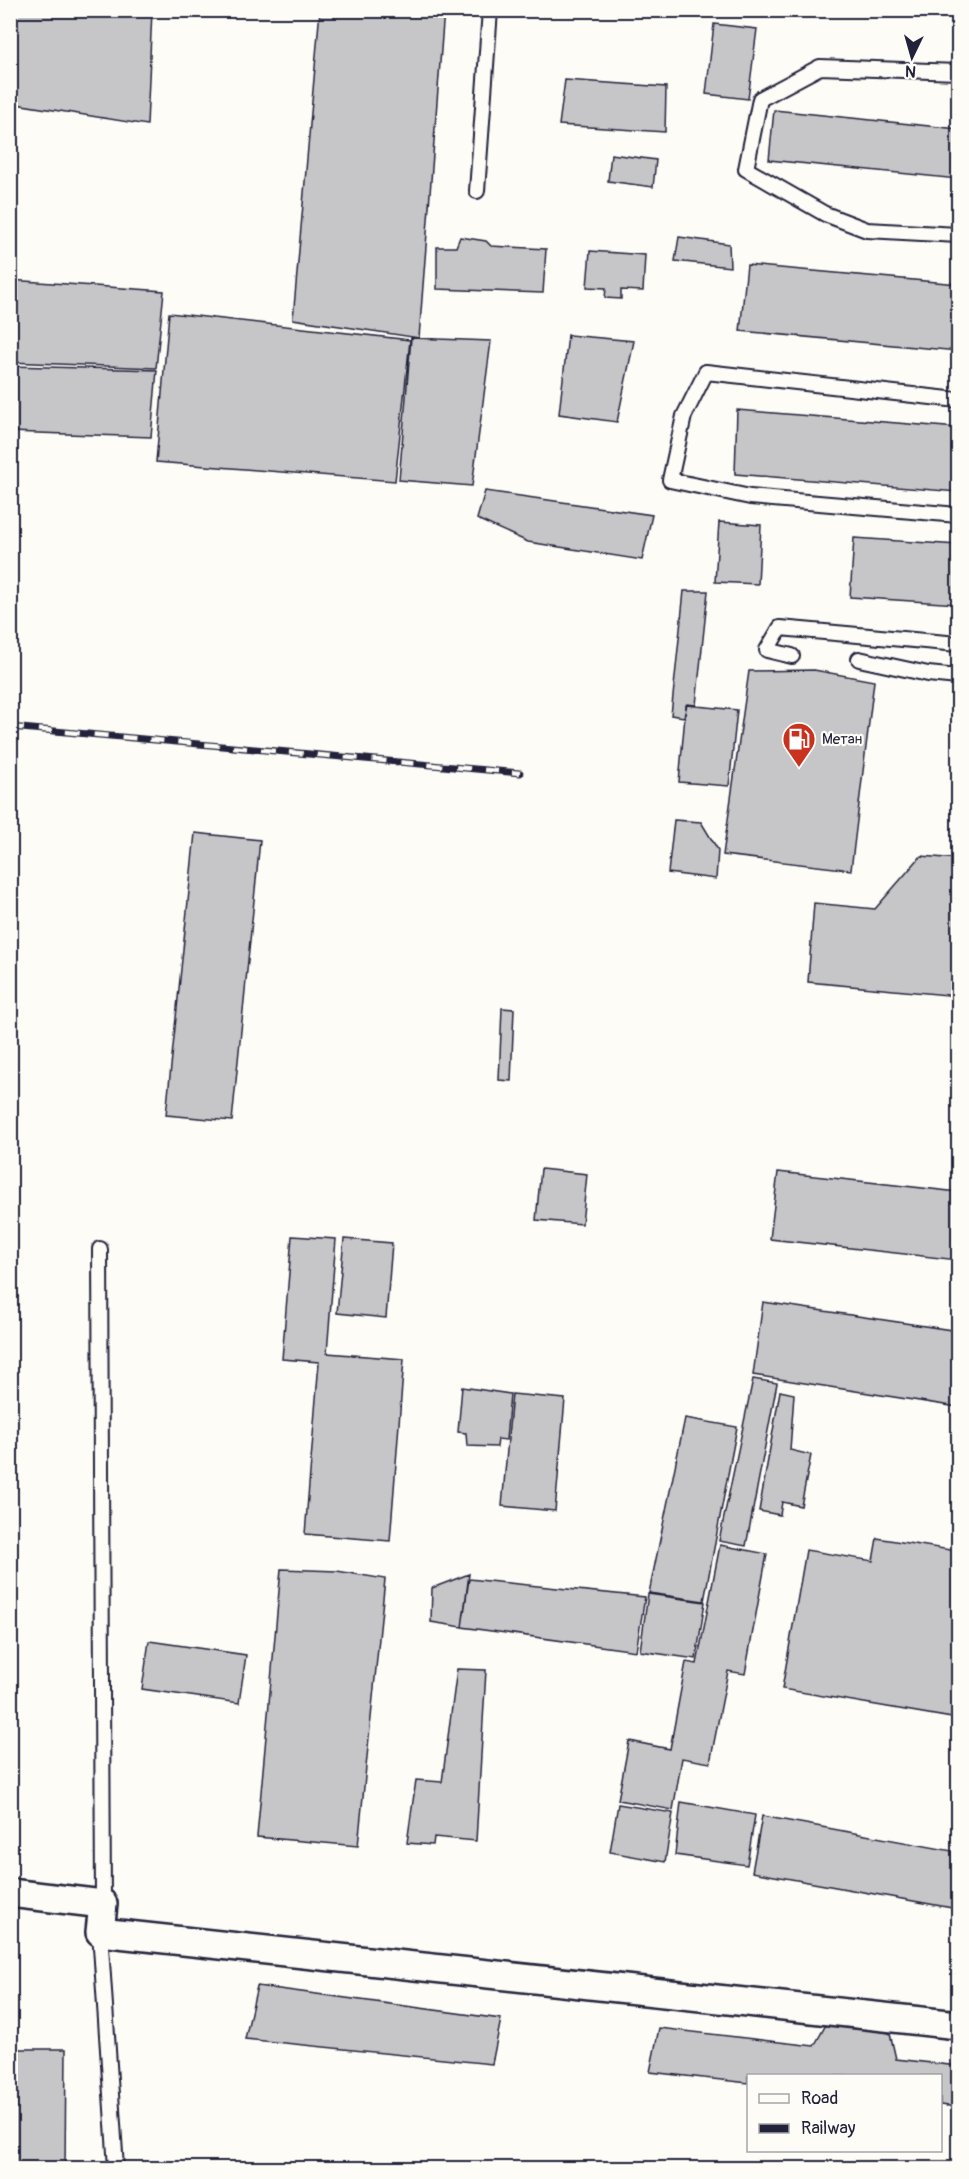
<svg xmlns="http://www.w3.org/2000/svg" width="969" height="2179" font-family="Pangolin,sans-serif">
<rect width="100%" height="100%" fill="#fdfcf7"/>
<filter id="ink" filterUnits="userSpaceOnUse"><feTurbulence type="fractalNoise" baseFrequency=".0167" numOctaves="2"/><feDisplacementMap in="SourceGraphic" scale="12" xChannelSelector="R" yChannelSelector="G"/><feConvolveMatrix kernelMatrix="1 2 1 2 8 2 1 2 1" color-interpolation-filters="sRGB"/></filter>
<g filter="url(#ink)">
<path fill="#c6c6c8" stroke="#22223b" stroke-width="1.5" d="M 10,10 L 152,10 L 147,125 L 10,103 Z
M 320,10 L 444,10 L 419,338 L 293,319 Z
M 714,24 L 757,29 L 748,99 L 706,94 Z
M 565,80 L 666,87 L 665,132 L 559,125 Z
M 774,110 L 958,129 L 958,179 L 769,160 Z
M 611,154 L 656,160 L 653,187 L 608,181 Z
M 460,237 L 486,241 L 491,246 L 546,249 L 543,293 L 437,289 L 437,247 L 456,247 Z
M 679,237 L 729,244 L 730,267 L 675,261 Z
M 590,251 L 645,255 L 643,291 L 621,290 L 621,299 L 605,298 L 606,288 L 587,287 Z
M 747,265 L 958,284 L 958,351 L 740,331 Z
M 10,280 L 164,291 L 156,368 L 10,362 Z
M 169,313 L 410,340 L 395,481 L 156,462 Z
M 568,335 L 634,341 L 617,422 L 559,414 Z
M 411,338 L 491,341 L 472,486 L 399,480 Z
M 10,366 L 157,370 L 151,437 L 10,432 Z
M 737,410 L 958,428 L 958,492 L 735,474 Z
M 485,491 L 652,515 L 642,560 L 528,542 L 477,519 Z
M 719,522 L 761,525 L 758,584 L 715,582 Z
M 854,538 L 958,545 L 958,604 L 850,597 Z
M 684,591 L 708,591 L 696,705 L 687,704 L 684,717 L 671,715 Z
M 814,670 L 874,681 L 851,870 L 723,855 L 749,671 Z
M 686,705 L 737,710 L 729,786 L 679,782 Z
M 674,820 L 701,822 L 718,850 L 716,879 L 668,873 Z
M 195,833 L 260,840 L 232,1121 L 166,1115 Z
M 921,856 L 958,859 L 958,996 L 808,982 L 814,903 L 875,909 Z
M 502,1008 L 514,1009 L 511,1081 L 499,1080 Z
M 541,1169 L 587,1174 L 582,1224 L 536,1220 Z
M 778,1172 L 958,1192 L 958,1260 L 770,1239 Z
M 292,1236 L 336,1239 L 327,1353 L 404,1359 L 390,1541 L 305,1534 L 319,1362 L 282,1359 Z
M 344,1239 L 392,1243 L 386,1318 L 337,1313 Z
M 763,1302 L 958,1331 L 958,1407 L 753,1375 Z
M 753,1379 L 777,1383 L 746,1546 L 719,1541 Z
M 462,1387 L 510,1394 L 506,1440 L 498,1439 L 497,1447 L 467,1446 L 466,1433 L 458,1432 Z
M 780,1391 L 794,1394 L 790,1450 L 811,1455 L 801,1506 L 782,1502 L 780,1515 L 759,1511 Z
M 512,1394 L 565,1399 L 555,1511 L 502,1506 Z
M 685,1418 L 737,1427 L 704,1601 L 649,1593 Z
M 877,1538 L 956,1551 L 958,1538 L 958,1719 L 782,1689 L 806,1550 L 873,1561 Z
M 720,1545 L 767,1554 L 745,1674 L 728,1671 L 710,1763 L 682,1758 L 673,1810 L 618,1800 L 629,1741 L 670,1749 L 686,1662 L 697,1664 Z
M 281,1569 L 337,1571 L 385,1579 L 358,1846 L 257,1837 Z
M 469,1574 L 462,1627 L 431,1622 L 432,1588 Z
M 469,1579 L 645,1597 L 636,1651 L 462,1627 Z
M 648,1594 L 705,1602 L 696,1659 L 640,1651 Z
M 149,1641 L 246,1655 L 239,1703 L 142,1689 Z
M 457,1669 L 486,1670 L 476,1841 L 434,1837 L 433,1845 L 407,1843 L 416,1780 L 442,1782 Z
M 681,1802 L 755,1815 L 747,1865 L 675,1855 Z
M 618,1804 L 673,1813 L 665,1862 L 610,1852 Z
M 762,1816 L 958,1852 L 958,1909 L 752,1872 Z
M 257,1986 L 501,2019 L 492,2064 L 245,2039 Z
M 827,2023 L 890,2033 L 896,2059 L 958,2066 L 958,2107 L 940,2105 L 940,2076 L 748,2076 L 748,2083 L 650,2072 L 659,2028 L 814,2046 Z
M 10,2049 L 66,2049 L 65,2168 L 10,2168 Z"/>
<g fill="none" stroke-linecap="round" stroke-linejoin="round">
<defs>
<path id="lane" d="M 958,72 L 820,67 L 760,99 L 746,169 L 825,214 L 867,230 L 958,235
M 477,191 L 490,10
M 958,400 L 706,372 L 684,416 L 670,480 L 750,497 L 958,515
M 792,656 L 767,650 L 780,628 L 958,644
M 859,659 L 928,674 L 958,677
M 100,1249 L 103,1904
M 100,1932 L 116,2168"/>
<path id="street" d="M 10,1893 L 103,1904 L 100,1932 L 958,2025"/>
</defs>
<use href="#lane" stroke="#22223b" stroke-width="18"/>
<use href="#street" stroke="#22223b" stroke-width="32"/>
<use href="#lane" stroke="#fdfcf7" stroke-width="14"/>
<use href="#street" stroke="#fdfcf7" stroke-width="27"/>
<defs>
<path id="rail" d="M 10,727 L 520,773"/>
</defs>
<use href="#rail" stroke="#22223b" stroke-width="7"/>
<use href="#rail" stroke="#fdfcf7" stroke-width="4.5" stroke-dasharray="14" stroke-linecap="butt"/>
</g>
</g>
<defs>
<symbol id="fuel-pin" viewBox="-11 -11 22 30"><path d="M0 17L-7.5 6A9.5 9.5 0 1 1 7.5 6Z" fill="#c8321e" stroke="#fdfcf7"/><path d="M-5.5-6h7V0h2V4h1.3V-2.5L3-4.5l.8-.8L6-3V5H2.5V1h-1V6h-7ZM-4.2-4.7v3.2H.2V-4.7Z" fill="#fff"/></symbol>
</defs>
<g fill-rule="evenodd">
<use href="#fuel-pin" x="780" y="720" width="38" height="52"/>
</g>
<g text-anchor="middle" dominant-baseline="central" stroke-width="4.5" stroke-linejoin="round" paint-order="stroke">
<g font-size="15" fill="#22223b" stroke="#fdfcf7" text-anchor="start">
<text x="822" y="739">Метан</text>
</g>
</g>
<rect width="969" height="2179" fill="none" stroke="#fdfcf7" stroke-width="36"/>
<rect x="18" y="18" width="933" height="2143" fill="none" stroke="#22223b" stroke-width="2" filter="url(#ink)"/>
<rect x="747" y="2074" width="195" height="78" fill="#fdfcf7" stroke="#a5a5ac" stroke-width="1.5"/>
<rect x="759" y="2094" width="30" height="9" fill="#fdfcf7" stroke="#a5a5ac" stroke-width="1.5"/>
<text x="801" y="2104" font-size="18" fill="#22223b">Road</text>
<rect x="759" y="2124" width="30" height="9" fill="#22223b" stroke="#a5a5ac" stroke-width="1.5"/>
<text x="801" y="2134" font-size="18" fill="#22223b">Railway</text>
<g transform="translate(912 57) rotate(185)" stroke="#fdfcf7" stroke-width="4.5" paint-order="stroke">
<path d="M0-4.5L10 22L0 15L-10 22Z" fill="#22223b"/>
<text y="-9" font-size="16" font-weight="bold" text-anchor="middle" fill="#22223b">N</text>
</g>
</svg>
